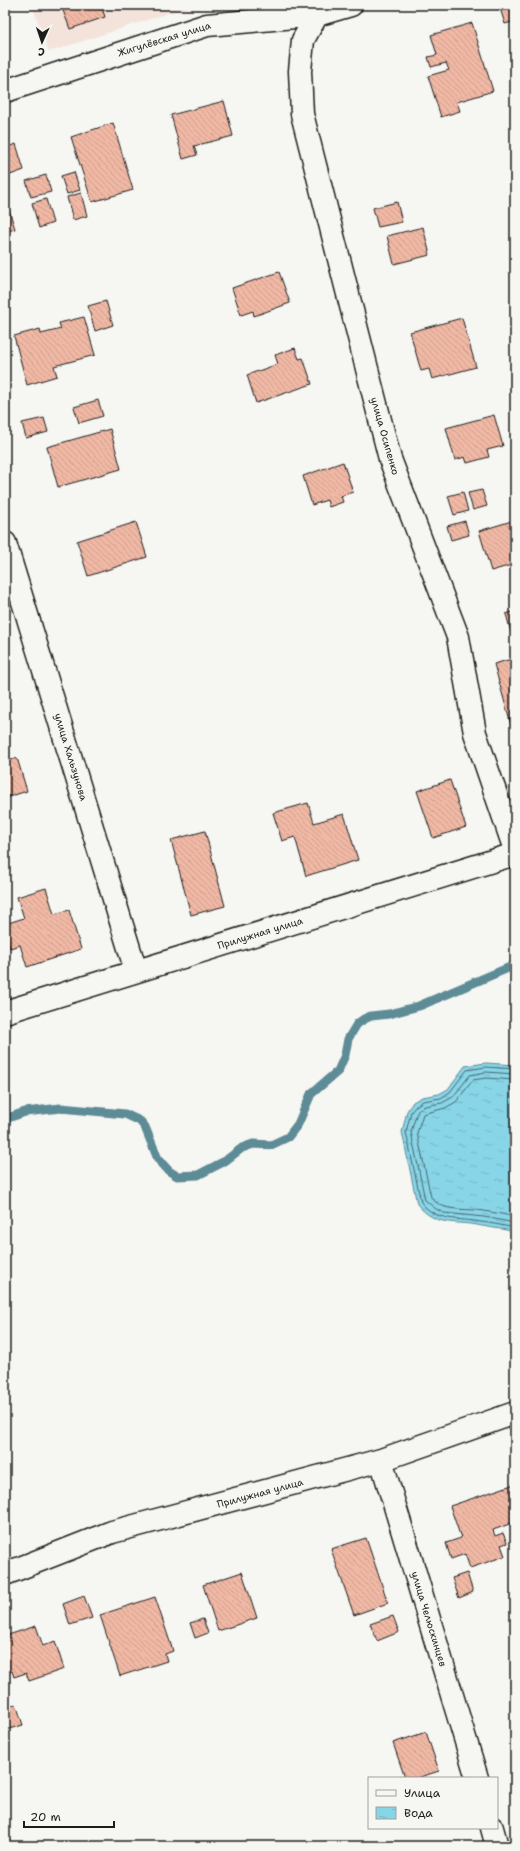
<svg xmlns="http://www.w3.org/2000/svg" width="520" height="1851" font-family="'Shantell Sans',sans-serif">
<defs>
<pattern id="water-ripples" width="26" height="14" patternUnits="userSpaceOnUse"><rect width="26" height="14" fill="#88d5e7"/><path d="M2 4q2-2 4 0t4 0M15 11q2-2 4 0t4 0" fill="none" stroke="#75b6c6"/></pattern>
<pattern id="building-back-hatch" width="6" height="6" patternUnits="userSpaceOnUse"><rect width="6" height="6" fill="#f0b8a5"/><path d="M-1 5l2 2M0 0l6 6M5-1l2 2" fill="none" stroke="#cd9e8d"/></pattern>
</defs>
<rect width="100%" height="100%" fill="#f6f6f2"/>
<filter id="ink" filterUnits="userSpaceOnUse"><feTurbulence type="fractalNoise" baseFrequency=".025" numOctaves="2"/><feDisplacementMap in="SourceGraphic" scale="8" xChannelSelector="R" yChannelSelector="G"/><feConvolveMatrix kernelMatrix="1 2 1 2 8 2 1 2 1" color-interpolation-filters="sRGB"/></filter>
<g filter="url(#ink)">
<path fill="#f4e3db" d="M 32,5 L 193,5 L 49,52 Z"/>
<path fill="url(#water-ripples)" stroke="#5d8b96" d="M 486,1063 L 515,1065 L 515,1232 C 504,1229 493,1228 482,1226 C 456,1220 436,1228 417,1204 L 402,1132 L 407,1111 L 413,1102 L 422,1097 L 439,1094 L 448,1089 L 465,1066 Z"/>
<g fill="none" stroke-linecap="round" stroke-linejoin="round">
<path stroke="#47666d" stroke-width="1" d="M 515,1069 L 486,1067 L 467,1070 L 450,1092 L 441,1098 L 423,1101 L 416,1106 L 411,1112 L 406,1132 L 421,1202 C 435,1222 460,1218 481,1222 C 491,1223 505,1226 515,1228
M 515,1074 L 486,1072 L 470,1075 L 453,1097 L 442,1103 L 425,1106 L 419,1109 L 416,1115 L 411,1132 L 425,1200 L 436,1209 L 444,1213 L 484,1217 L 515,1223
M 515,1080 L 486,1078 L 473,1080 L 456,1102 L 445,1108 L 423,1114 L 417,1133 L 431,1197 C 442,1213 468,1208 484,1211 C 494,1213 505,1214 515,1217"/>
<path stroke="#5d8b96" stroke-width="9" d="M 5,1119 L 25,1112 L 61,1108 L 125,1114 L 140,1121 L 145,1127 L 158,1159 L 169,1171 L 177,1176 L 198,1175 L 225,1161 L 242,1148 L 253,1144 L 271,1145 L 288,1137 L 298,1124 L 311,1094 L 338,1071 L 345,1055 L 348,1039 L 357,1024 L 364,1019 L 371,1016 L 389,1014 L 419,1006 L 515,965"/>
</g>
<path fill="url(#building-back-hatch)" stroke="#1c1c1c" d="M 61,5 L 101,5 L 105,17 L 70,29 Z
M 499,5 L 515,5 L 515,21 L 505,24 Z
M 472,23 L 493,91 L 457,102 L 460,111 L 441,117 L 428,76 L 449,70 L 446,63 L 431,67 L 428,57 L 437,55 L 431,35 Z
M 224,101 L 233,136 L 194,146 L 197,155 L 183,159 L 171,115 Z
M 113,123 L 133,190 L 92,202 L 71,137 Z
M 16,144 L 24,170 L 10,175 L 5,159 L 5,148 Z
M 74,172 L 80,190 L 67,194 L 61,176 Z
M 46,175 L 51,192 L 31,197 L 26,181 Z
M 81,193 L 87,216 L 73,220 L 67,197 Z
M 5,197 L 15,229 L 5,232 Z
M 46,199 L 53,223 L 39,228 L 32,203 Z
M 397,202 L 402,222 L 378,227 L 373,208 Z
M 423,227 L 430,255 L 394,264 L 387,236 Z
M 279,272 L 290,303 L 254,316 L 253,311 L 241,315 L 232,288 Z
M 106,301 L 113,325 L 95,331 L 88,306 Z
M 84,317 L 95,355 L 54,366 L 57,376 L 27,385 L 14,336 L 40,329 L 41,334 L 61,329 L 59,323 Z
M 462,318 L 476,367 L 432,379 L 429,369 L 421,371 L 410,332 Z
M 295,348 L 299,359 L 303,358 L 312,384 L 256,403 L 247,375 L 278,364 L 275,355 Z
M 98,400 L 103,416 L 79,423 L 74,407 Z
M 494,415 L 503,446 L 487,450 L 489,457 L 467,463 L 465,457 L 455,460 L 446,428 Z
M 44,418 L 48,432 L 26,438 L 22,423 Z
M 110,429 L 121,469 L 58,487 L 47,447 Z
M 343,462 L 353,492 L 341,496 L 343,502 L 329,507 L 327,500 L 312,505 L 303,476 Z
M 482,490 L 487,506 L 473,510 L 468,493 Z
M 463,492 L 468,511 L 454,515 L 448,496 Z
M 515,520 L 515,564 L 491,571 L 479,531 Z
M 465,521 L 469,535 L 451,540 L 447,526 Z
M 136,522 L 147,557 L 88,576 L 77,541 Z
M 515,611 L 515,647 L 506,614 Z
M 515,658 L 515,731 L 513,732 L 494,664 Z
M 17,758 L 27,791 L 5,798 L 5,762 Z
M 450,780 L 466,827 L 433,838 L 417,791 Z
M 308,803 L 314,823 L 344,814 L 358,860 L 306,876 L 295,837 L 282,841 L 273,813 Z
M 205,831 L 225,906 L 191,915 L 171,840 Z
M 46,888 L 54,914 L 69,910 L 81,949 L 27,967 L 20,945 L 10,948 L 5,933 L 5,924 L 24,918 L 17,897 Z
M 515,1484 L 515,1522 L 493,1530 L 495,1536 L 503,1533 L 507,1543 L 501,1545 L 505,1556 L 470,1568 L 465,1554 L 451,1559 L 446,1543 L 461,1538 L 450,1506 Z
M 366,1538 L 388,1603 L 354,1615 L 331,1549 Z
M 242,1572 L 257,1618 L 218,1631 L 203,1585 Z
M 467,1573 L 473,1592 L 459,1598 L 452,1578 Z
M 84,1596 L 92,1618 L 70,1625 L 63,1604 Z
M 155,1597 L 173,1651 L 165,1654 L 167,1661 L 120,1676 L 100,1615 Z
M 393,1616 L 399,1632 L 377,1641 L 370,1624 Z
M 203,1619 L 208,1633 L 195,1638 L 190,1623 Z
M 36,1626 L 43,1646 L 55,1641 L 64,1669 L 29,1681 L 26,1673 L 14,1677 L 12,1671 L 5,1673 L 5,1636 Z
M 16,1704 L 23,1725 L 5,1730 L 5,1707 Z
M 426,1732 L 439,1771 L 417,1778 L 405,1778 L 393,1743 Z
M 515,1771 L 515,1787 L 510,1773 Z"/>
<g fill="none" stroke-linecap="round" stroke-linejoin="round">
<defs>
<path id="minor" d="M 317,15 L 303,40 L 300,71 L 302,114 L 390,459 L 458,637 L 475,733 L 515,850
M 5,91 L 207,25 L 317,15 L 351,5
M 5,543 L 136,971
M 5,1012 L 515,854
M 381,1460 L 477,1778
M 5,1574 L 112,1532 L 381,1460 L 515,1413
M 492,1828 L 497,1846"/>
</defs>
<use href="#minor" stroke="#1c1c1c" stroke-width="25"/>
<use href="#minor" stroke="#f6f6f2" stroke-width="22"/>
</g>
</g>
<g text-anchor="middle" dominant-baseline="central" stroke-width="4" stroke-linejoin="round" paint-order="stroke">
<g font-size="10" fill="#1c1c1c" stroke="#f6f6f2">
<text transform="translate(164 39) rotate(-17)">Жигулёвская улица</text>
<text transform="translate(385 436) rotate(74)">улица Осипенко</text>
<text transform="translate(71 757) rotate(73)">улица Хальзунова</text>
<text transform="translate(260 933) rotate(-17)">Прилужная улица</text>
<text transform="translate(260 1493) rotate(-15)">Прилужная улица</text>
<text transform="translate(429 1619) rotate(73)">улица Челюскинцев</text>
</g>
</g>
<rect width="520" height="1851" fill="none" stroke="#f6f6f2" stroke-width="20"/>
<rect x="10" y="10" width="500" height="1831" fill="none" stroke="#1c1c1c" stroke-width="1.5" filter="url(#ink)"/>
<rect x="368" y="1777" width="130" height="52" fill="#f6f6f2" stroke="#9f9f9c"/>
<rect x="376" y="1790" width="20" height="6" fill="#f6f6f2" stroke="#9f9f9c"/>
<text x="404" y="1797" font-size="12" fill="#1c1c1c">Улица</text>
<rect x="376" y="1807" width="20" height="12" fill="url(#water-ripples)" stroke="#9f9f9c"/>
<text x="404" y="1817" font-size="12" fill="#1c1c1c">Вода</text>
<g transform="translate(42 42) rotate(183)" stroke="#f6f6f2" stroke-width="3" paint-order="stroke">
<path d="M0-3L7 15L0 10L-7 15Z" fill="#1c1c1c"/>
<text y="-6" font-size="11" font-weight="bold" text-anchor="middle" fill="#1c1c1c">С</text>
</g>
<path d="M24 1821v6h90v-6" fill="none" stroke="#1c1c1c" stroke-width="2"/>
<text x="30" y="1821" font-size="12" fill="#1c1c1c" stroke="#f6f6f2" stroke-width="3" paint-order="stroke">20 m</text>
</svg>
